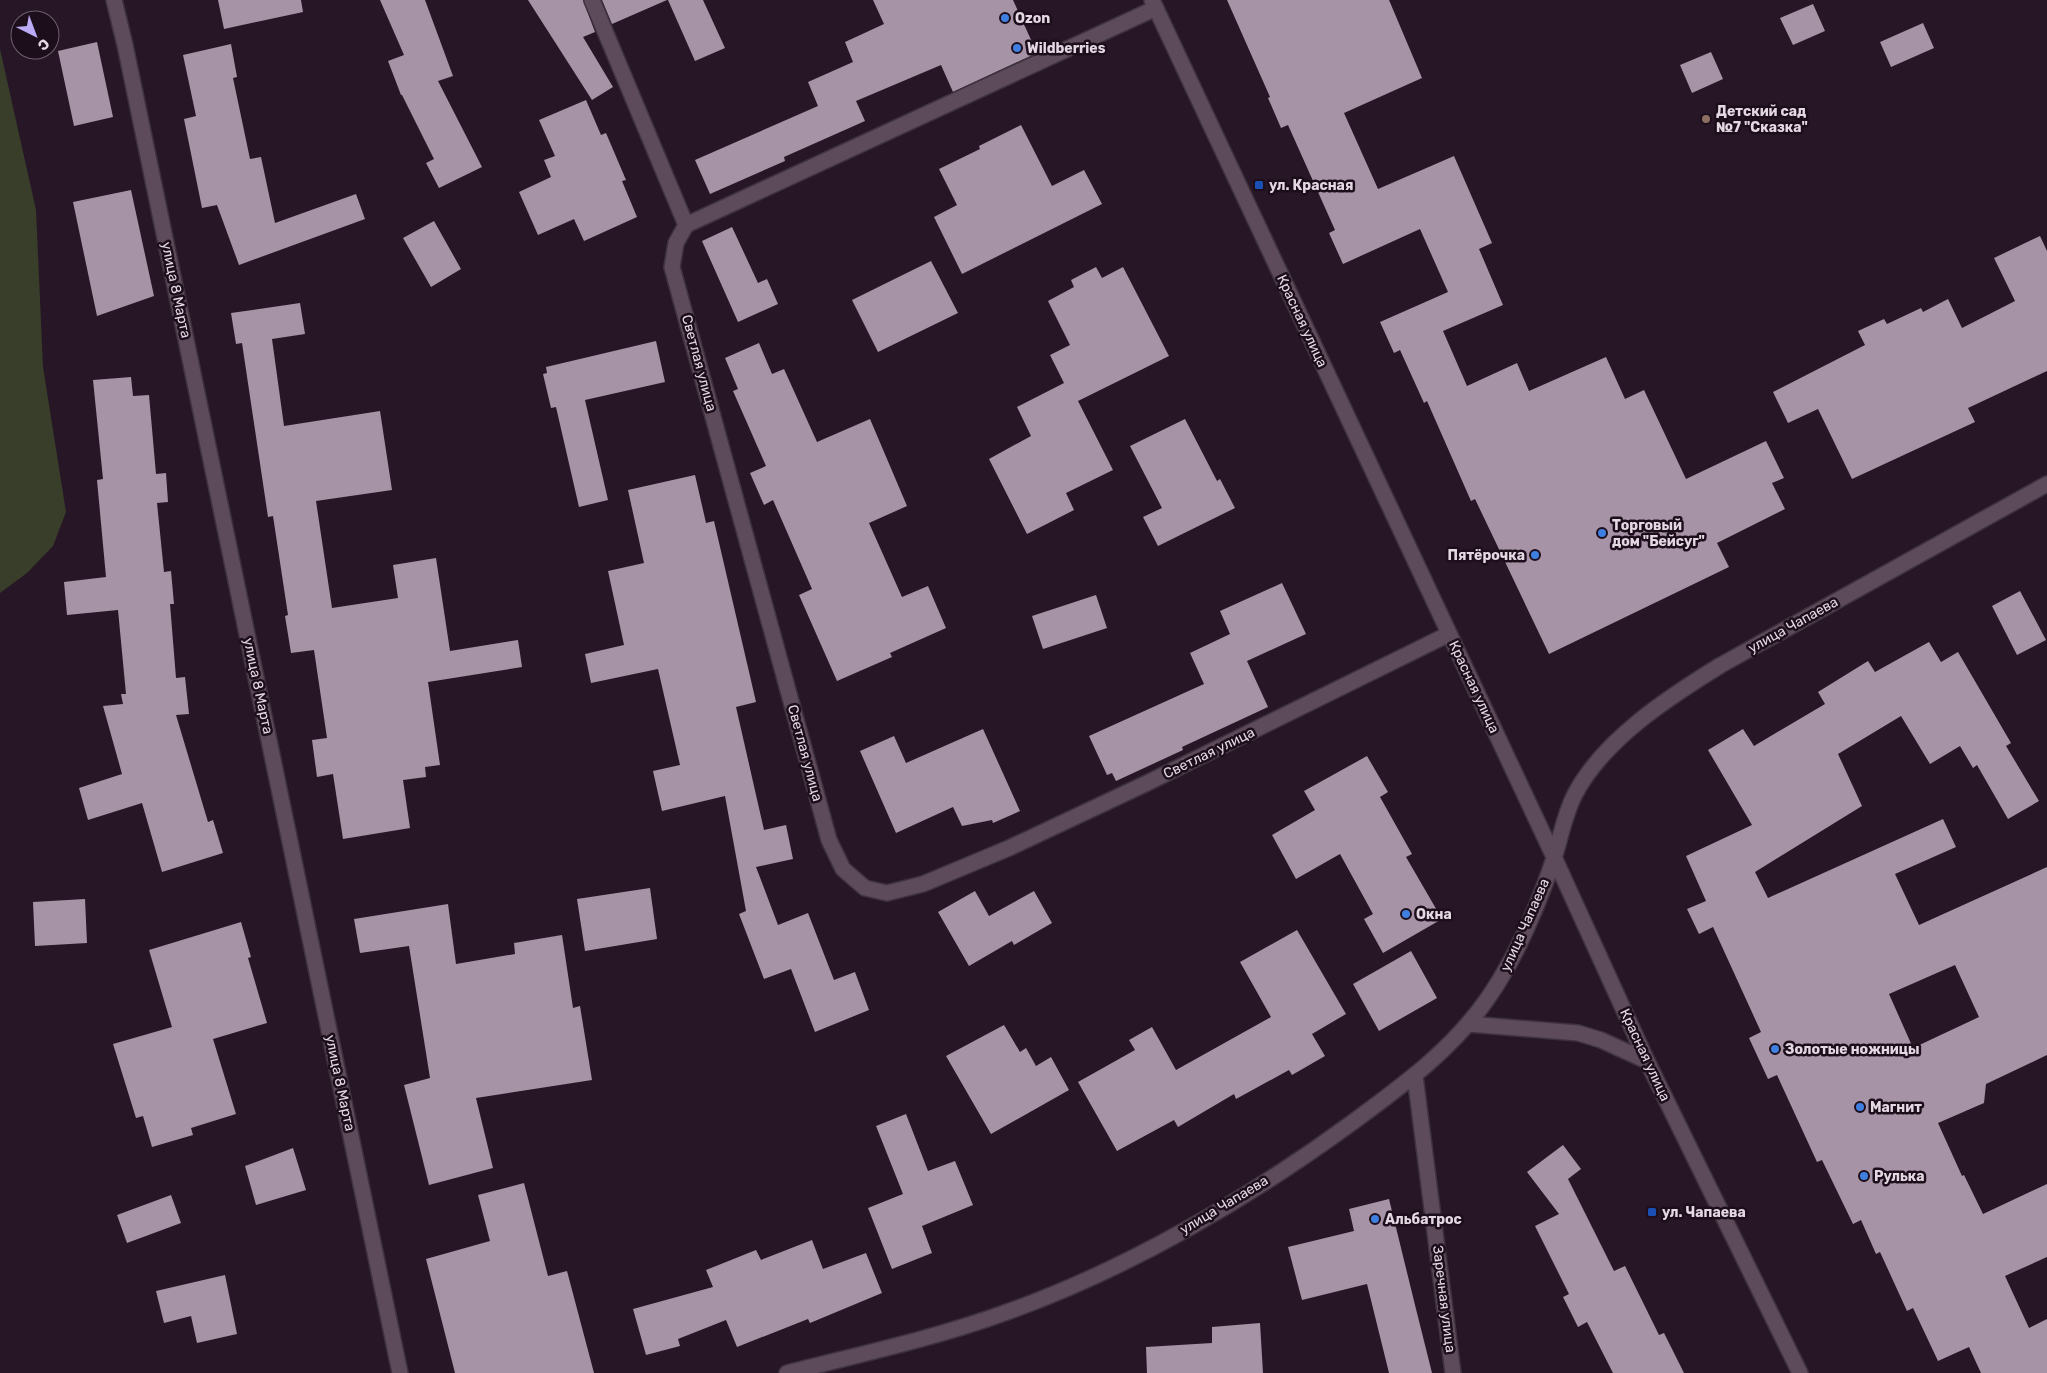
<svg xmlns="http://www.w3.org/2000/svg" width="2047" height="1373" font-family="Rubik,sans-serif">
<rect width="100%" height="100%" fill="#271726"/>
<path fill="#383e29" d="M 0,49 L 36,210 L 43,367 L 66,512 L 53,546 L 27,573 L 0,593 Z"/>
<path fill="#a793a6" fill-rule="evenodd" d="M 218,0 L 301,0 L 303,12 L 224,29 Z
M 380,0 L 425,0 L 453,76 L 438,81 L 482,167 L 439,188 L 426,163 L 434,159 L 402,95 L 401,95 L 388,61 L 404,55 Z
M 528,0 L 583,0 L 595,32 L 583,37 L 613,87 L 592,100 Z
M 602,0 L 667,0 L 612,24 Z
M 668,0 L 703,0 L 725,48 L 695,61 Z
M 873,0 L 1013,0 L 1037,53 L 953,92 L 941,65 L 856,101 L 865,121 L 784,157 L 785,161 L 710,194 L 695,160 L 818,106 L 808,82 L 853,62 L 845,42 L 884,24 Z
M 1227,0 L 1389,0 L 1422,78 L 1344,113 L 1378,189 L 1454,156 L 1492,243 L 1479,249 L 1503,305 L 1443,331 L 1467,386 L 1517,363 L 1529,391 L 1606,357 L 1625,399 L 1644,390 L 1686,479 L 1766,441 L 1784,478 L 1772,483 L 1785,509 L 1717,543 L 1729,567 L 1549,654 L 1475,499 L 1471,501 L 1427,401 L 1424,403 L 1400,350 L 1394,353 L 1380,322 L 1448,292 L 1420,229 L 1343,264 L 1329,233 L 1335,230 L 1288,125 L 1281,128 L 1268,98 L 1270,97 Z
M 1813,4 L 1825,31 L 1793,45 L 1780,18 Z
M 1923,23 L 1934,48 L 1891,67 L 1880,42 Z
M 97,42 L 113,117 L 74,126 L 58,51 Z
M 231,44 L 237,77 L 233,78 L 250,159 L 261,157 L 275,223 L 356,194 L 365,219 L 239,265 L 217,205 L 202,208 L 184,119 L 196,116 L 183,55 Z
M 1711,52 L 1723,79 L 1692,93 L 1680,65 Z
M 586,100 L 601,135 L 606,133 L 626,180 L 622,181 L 637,217 L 584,241 L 574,219 L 538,235 L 519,192 L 551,177 L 544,160 L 555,156 L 539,120 Z
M 1021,125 L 1052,186 L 1084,170 L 1102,204 L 962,274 L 934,217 L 957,205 L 939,169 L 980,149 L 979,146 Z
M 131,190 L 154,296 L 97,316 L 73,202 Z
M 434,221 L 461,269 L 431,287 L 403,238 Z
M 732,227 L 758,283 L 767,279 L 778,304 L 738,322 L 702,241 Z
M 2040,236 L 2047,251 L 2047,371 L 1968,408 L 1975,422 L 1852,479 L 1818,409 L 1788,423 L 1773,392 L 1865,345 L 1858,331 L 1884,319 L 1887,324 L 1921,308 L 1923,312 L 1948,299 L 1962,328 L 2015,301 L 1994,258 Z
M 931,261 L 958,313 L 878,352 L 852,300 Z
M 1096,267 L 1102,278 L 1123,267 L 1169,356 L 1078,401 L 1113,470 L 1066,493 L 1074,510 L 1027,534 L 989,459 L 1031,436 L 1017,407 L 1064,383 L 1050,355 L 1070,345 L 1048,301 L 1074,287 L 1071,280 Z
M 300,303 L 305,334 L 272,339 L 284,426 L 380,411 L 392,490 L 316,501 L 332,608 L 398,598 L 393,565 L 436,558 L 450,651 L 518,640 L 522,667 L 428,682 L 440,765 L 425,767 L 426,777 L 403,780 L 410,828 L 343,839 L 333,774 L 317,777 L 312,740 L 327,738 L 314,650 L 291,653 L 285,616 L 288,615 L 273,516 L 268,517 L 242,343 L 236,344 L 231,313 Z
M 656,341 L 665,382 L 585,400 L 608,500 L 579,507 L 556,407 L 551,408 L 543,374 L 547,373 L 546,367 Z
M 759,343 L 772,374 L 784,369 L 817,442 L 870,419 L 907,506 L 869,523 L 902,597 L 928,586 L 946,628 L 890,653 L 892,657 L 837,681 L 799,595 L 812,589 L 773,500 L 764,505 L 750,473 L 766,466 L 733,391 L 738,389 L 725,358 Z
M 131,377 L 133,396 L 149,395 L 156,474 L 166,473 L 168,502 L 157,503 L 164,572 L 171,571 L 174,604 L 170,604 L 176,678 L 185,677 L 189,714 L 176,715 L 208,822 L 213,820 L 223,853 L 162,872 L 142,803 L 88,820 L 79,788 L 122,774 L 103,706 L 123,704 L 121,694 L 126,694 L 118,610 L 67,615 L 64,582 L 106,577 L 97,480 L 103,479 L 93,380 Z
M 1185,419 L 1217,481 L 1220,479 L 1235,508 L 1158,546 L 1143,517 L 1162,508 L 1130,446 Z
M 695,475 L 706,523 L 714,521 L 756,702 L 736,707 L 764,830 L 786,825 L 793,859 L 756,867 L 778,925 L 808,913 L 834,980 L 855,972 L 869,1010 L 815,1032 L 791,969 L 764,979 L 739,914 L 746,911 L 725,796 L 662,811 L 653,771 L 680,765 L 658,669 L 591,683 L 585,654 L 624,645 L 608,571 L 644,563 L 628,490 Z
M 1282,583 L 1306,634 L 1247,661 L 1268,707 L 1182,747 L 1183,750 L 1116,781 L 1112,773 L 1107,775 L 1089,736 L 1204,684 L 1190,653 L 1230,634 L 1220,611 Z
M 2020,591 L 2046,640 L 2017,655 L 1992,606 Z
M 1096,595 L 1107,628 L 1043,649 L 1032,616 Z
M 1929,642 L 1941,662 L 1958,652 L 2011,743 L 2006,746 L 2039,801 L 2008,819 L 1977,765 L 1973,768 L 1960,746 L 1930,764 L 1901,716 L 1838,754 L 1862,806 L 1755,872 L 1768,898 L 1943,819 L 1956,847 L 1895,874 L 1919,925 L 2047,867 L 2047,1055 L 1986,1084 L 1984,1103 L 1938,1123 L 1962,1176 L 1964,1175 L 1983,1214 L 2047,1184 L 2047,1257 L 2005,1276 L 2029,1328 L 2047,1319 L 2047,1373 L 1981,1373 L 1969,1347 L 1938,1361 L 1913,1308 L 1907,1311 L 1880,1252 L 1876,1254 L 1861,1220 L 1853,1224 L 1822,1160 L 1817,1162 L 1777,1075 L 1768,1079 L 1749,1038 L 1761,1032 L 1713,927 L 1699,934 L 1687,909 L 1706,901 L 1686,856 L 1752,825 L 1708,750 L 1743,729 L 1754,746 L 1825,704 L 1818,692 L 1868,661 L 1875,672 ZM 1955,965 L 1979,1017 L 1913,1048 L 1889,994 Z
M 983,729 L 1020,811 L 993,823 L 992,820 L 962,826 L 953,807 L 896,833 L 860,751 L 894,736 L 906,763 Z
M 1367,756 L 1388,792 L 1380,797 L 1412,854 L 1406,857 L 1442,919 L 1383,953 L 1364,919 L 1373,914 L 1340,854 L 1296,879 L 1272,835 L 1315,810 L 1304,791 Z
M 650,888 L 657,939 L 585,951 L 577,899 Z
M 975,891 L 989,916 L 1034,891 L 1052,923 L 1014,945 L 1012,941 L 969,966 L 938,912 Z
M 85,899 L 87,943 L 35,946 L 33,902 Z
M 448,904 L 456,964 L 515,954 L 514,943 L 562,935 L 573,1008 L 580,1006 L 592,1080 L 476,1098 L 493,1168 L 429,1185 L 404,1085 L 430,1078 L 409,946 L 360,953 L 354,919 Z
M 241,922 L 251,957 L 248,958 L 267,1023 L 213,1039 L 236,1114 L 191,1128 L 193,1135 L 152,1147 L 143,1116 L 136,1118 L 113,1044 L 172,1027 L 149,950 Z
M 1297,930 L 1346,1014 L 1312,1034 L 1325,1056 L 1292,1075 L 1289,1070 L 1236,1099 L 1234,1094 L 1178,1127 L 1174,1120 L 1117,1151 L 1078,1082 L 1135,1050 L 1129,1040 L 1152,1027 L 1176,1070 L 1271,1017 L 1240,962 Z
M 1411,951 L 1437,998 L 1379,1031 L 1353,984 Z
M 1004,1025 L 1020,1052 L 1026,1048 L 1036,1066 L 1051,1057 L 1069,1090 L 991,1134 L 946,1056 Z
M 906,1114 L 928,1171 L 955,1161 L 973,1205 L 922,1226 L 932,1253 L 892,1269 L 868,1208 L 903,1194 L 876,1126 Z
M 1563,1145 L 1581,1169 L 1568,1179 L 1614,1271 L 1625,1266 L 1659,1335 L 1664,1333 L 1684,1373 L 1613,1373 L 1587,1322 L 1578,1327 L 1563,1297 L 1569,1294 L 1535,1226 L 1559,1214 L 1527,1172 Z
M 293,1148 L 306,1190 L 256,1205 L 245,1166 Z
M 524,1183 L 548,1276 L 567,1271 L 594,1373 L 455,1373 L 426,1259 L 490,1241 L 478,1195 Z
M 171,1195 L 181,1223 L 127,1243 L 117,1215 Z
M 1389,1199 L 1415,1305 L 1432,1373 L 1389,1373 L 1367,1284 L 1302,1300 L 1288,1247 L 1354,1231 L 1349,1209 Z
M 812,1240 L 823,1269 L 866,1253 L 882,1293 L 810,1323 L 808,1319 L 737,1347 L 726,1320 L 678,1339 L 680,1346 L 646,1355 L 633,1309 L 713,1287 L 706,1270 L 756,1250 L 761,1260 Z
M 225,1275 L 237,1334 L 197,1343 L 191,1316 L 164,1323 L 156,1291 Z
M 1260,1323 L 1263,1373 L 1147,1373 L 1146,1347 L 1212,1343 L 1212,1327 Z"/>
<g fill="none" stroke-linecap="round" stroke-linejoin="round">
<defs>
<path id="minor" d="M 114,0 L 125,45 L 400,1373
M 592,0 L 686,225 L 676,243 L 672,267 L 829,840 L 843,869 L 865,888 L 887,893 L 923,884 L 1009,848 L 1145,784 L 1449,634
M 1152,0 L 1554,857 L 1647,1061 L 1800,1373
M 686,225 L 1156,8
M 1468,1024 L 1578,1033 L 1601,1040 L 1647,1061
M 1415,1076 L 1453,1373
M 787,1373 C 861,1354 936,1338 1007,1312 C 1128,1269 1249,1198 1353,1122 C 1403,1085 1452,1050 1488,998 C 1517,956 1538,906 1554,858 C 1561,837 1564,815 1575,794 C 1604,739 1669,697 1721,665 L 2047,484"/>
</defs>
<use href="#minor" stroke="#3e323e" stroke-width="18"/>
<use href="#minor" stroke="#5d4a5b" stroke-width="15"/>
</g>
<g fill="#3f7fe0" stroke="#1d0e1c" stroke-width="2">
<circle cx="1005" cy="18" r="5"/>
<circle cx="1017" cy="48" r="5"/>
<circle cx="1602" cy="533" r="5"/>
<circle cx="1535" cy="555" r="5"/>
<circle cx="1406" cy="914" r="5"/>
<circle cx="1775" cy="1049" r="5"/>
<circle cx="1860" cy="1107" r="5"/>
<circle cx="1864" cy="1176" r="5"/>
<circle cx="1375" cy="1219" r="5"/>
</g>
<circle fill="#8d6e63" stroke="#1d0e1c" stroke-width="2" cx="1706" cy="119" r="5"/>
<g fill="#1a4fb4" stroke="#1d0e1c" stroke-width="2">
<rect x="1254" y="180" width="10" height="10" rx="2.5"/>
<rect x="1647" y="1207" width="10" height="10" rx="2.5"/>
</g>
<g text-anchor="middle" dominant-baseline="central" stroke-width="5" stroke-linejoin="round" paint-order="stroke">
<g font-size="14" font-weight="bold" fill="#e4d8e3" stroke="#1d0e1c" text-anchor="start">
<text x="1015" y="18">Ozon</text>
<text x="1027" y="48">Wildberries</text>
<text x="1716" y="111">Детский сад<tspan x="1716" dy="16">№7 "Сказка"</tspan></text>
<text x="1269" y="185">ул. Красная</text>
<text x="1612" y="525">Торговый<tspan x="1612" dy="16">дом "Бейсуг"</tspan></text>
<text x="1525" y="555" text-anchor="end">Пятёрочка</text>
<text x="1416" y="914">Окна</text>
<text x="1785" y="1049">Золотые ножницы</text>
<text x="1870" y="1107">Магнит</text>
<text x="1874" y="1176">Рулька</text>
<text x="1662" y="1212">ул. Чапаева</text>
<text x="1385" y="1219">Альбатрос</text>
</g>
<g font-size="14" fill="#e4d8e3" stroke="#1d0e1c">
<text transform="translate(176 290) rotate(78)">улица 8 Марта</text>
<text transform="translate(1302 321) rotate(65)">Красная улица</text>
<text transform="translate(699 363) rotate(75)">Светлая улица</text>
<text transform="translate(1793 625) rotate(-29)">улица Чапаева</text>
<text transform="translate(258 686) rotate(78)">улица 8 Марта</text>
<text transform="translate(1474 687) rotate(65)">Красная улица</text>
<text transform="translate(805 753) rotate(75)">Светлая улица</text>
<text transform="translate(1209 753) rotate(-26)">Светлая улица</text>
<text transform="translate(1525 925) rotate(-66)">улица Чапаева</text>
<text transform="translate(1645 1055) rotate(65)">Красная улица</text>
<text transform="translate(340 1083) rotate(78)">улица 8 Марта</text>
<text transform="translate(1224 1205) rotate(-31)">улица Чапаева</text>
<text transform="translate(1444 1299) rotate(83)">Заречная улица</text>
</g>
</g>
<g transform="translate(35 35) rotate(138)"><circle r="24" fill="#1d0e1c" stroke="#6d5f6c"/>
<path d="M0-4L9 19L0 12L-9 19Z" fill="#bbaaf6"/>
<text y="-8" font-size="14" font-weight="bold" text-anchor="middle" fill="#e4d8e3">С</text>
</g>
</svg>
